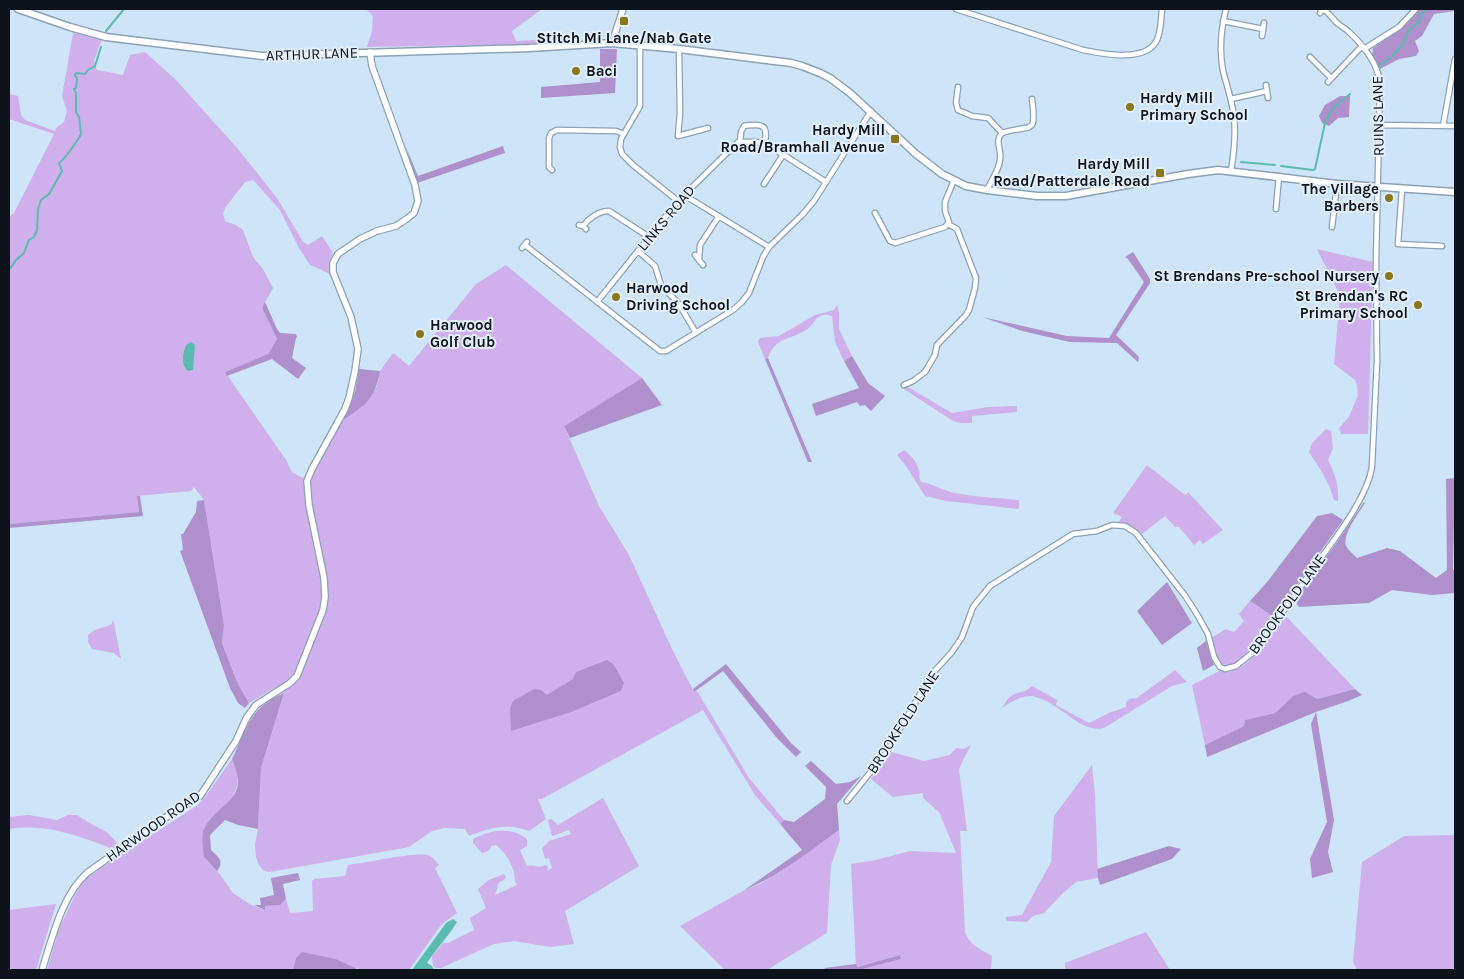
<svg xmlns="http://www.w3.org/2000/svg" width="1464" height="979" font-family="Karla,sans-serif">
<rect width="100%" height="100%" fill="#cee4f8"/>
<path fill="#cfb0ec" d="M 366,9 L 542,9 L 512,31 L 516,41 L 550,39 L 546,44 L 367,47 L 372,31 L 373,16 Z
M 73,33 L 102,39 L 94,61 L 97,70 L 123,75 L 130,55 L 145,52 L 176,80 L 238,149 L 277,198 L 303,242 L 308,245 L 322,236 L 333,253 L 329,262 L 329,274 L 322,270 L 310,265 L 299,248 L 280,210 L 253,180 L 245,182 L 225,208 L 223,214 L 225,221 L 236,225 L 243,230 L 253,257 L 263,269 L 273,288 L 262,308 L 277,339 L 268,354 L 225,372 L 286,460 L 292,472 L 303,478 L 313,475 L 342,421 L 362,407 L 377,386 L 380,371 L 393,353 L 409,366 L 476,284 L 506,265 L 642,378 L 564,426 L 599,506 L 629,555 L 672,649 L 694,692 L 697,691 L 749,778 L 784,820 L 780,824 L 755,795 L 703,710 L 542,799 L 538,799 L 546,819 L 529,831 C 508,823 490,827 469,836 L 465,829 L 444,828 L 432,831 L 409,847 L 270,872 L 264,871 L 259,865 L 256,857 L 255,845 L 258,829 L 261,768 L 284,693 L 274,688 L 249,703 L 237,682 L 222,643 L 224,624 L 204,500 L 194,487 L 191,491 L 137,496 L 139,512 L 9,524 L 9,217 L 14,213 L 54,134 L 9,119 L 9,94 L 18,96 L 21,115 L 25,120 L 55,131 L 57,127 L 64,122 L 67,111 L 62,96 Z
M 1317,249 L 1373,262 L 1368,434 L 1341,434 L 1339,428 L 1349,417 L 1358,395 L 1357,386 L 1355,380 L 1334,364 L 1340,296 Z
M 837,305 L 839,313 L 839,329 L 852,356 L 844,361 L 835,342 L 832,316 C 828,315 824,314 820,316 C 814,319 812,327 806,330 C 790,340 775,337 768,358 L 765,359 L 758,342 L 760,338 L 779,336 L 815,315 L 834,310 Z
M 906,386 L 952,413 L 988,407 L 1017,406 L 1017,412 L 972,416 L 972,423 L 960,423 L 953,421 L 904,389 Z
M 1326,429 L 1331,431 L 1333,448 L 1328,460 C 1335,474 1339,485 1338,501 L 1334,500 C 1329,482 1320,468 1309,452 L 1312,443 Z
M 904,450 C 910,454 917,462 919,470 C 920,475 918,477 921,482 C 932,483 943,491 955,493 C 976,497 998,498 1019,500 L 1019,509 L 946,501 L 925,496 L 906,466 L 897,455 Z
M 1147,465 L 1185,495 L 1188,492 L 1223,530 L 1203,544 L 1200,540 L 1194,545 L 1179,527 L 1175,527 L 1165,516 L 1142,534 L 1130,526 L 1118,523 L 1122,517 L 1113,513 Z
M 1250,601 L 1274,617 C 1267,627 1234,682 1218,661 C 1214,654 1213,645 1211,638 L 1226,629 L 1234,632 L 1244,621 L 1239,614 Z
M 1284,614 L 1355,689 L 1317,699 L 1305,693 L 1293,696 L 1275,713 L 1245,720 L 1244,726 L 1205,745 L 1192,685 L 1219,671 L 1229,672 L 1242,667 L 1258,652 Z
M 113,619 L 121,659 L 114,653 L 92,649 L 88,642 L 88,635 C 97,627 102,629 112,624 Z
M 1175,670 L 1187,682 L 1172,686 L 1104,728 C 1082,733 1062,707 1042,699 C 1038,698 1034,696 1031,696 C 1020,696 1010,702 1002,708 C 1005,703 1008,697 1013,695 C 1022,690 1023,694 1032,686 L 1057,700 L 1056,705 L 1089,723 L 1109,713 L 1126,707 L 1126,703 L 1129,699 L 1137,698 Z
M 971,745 L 963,760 L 959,770 L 967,831 L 960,831 L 965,932 C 969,945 981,949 992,956 L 991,970 L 859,970 L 901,959 L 900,955 L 856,967 L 851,864 L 876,860 L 910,851 L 956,853 L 939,812 L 923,798 L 923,793 L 893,797 L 871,779 L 892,752 L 924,761 L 950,755 L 956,748 L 964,749 Z
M 232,759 L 237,771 L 237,785 L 233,797 L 211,820 L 204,857 L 219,873 L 233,893 L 251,905 L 265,910 L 265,906 L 280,905 L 286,899 L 290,913 L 313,911 L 312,881 L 314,879 L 345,876 L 348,865 C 365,863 414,852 427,855 C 433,857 436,861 439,865 L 435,868 L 457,913 L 441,925 L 409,970 L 361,970 L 336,959 L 296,958 L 293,970 L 47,970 L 59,929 L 80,885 L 86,879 L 102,867 L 198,805 L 205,797 Z
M 1092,765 L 1095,795 L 1098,878 L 1076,882 L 1063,893 L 1044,913 L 1033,916 L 1027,922 L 1006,921 L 1006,917 L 1022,915 L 1051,862 L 1054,816 Z
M 603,798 L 639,866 L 565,911 L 574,944 L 550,947 L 514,941 L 494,944 L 441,968 L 436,968 L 433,966 L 432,956 L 443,943 L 448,943 L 474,930 L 470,918 L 486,908 L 478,889 L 489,880 L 504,874 L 506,877 L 504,880 L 499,882 L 495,895 L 517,885 C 514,880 515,878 514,873 C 512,863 504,851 496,845 L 491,846 C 490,851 486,852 482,853 L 473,843 L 473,839 C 489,830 512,826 527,839 L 527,846 L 520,850 L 527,866 C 535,864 537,869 546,865 L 548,867 L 547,871 L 552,868 L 549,858 L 545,859 L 542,848 L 549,841 L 571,834 L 569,830 L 552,836 L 548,820 L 551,819 L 558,825 Z
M 29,815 L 57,820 L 68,815 L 77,815 L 88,822 L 108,833 L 119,845 L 113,849 C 79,836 46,823 9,829 L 9,817 Z
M 839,830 L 840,840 L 831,865 L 827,933 L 767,970 L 725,970 L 680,926 L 743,891 L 760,884 L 803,856 Z
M 1455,835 L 1455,970 L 1357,970 L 1353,962 L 1362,862 L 1404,836 Z
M 56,904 L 36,970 L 9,970 L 9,910 Z
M 1146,932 L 1170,970 L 1065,970 L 1065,963 Z"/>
<path fill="#af90cc" d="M 1420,9 L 1455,9 L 1455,11 L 1434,14 L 1422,36 L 1415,41 L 1419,51 L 1416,56 L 1399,59 L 1380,69 L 1372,56 L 1373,48 L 1404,26 Z
M 600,49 L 617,49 L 615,93 L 541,98 L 541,87 L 600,82 Z
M 1340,96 L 1350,96 L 1349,117 L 1338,118 L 1329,126 L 1322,123 L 1319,116 L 1325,105 Z
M 503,146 L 505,153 L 417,183 L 406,147 L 418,176 Z
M 1133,252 L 1150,279 L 1150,283 L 1116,335 L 1139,357 L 1138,362 L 1117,343 L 1070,342 L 1022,331 L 982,317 L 1067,336 L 1109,338 L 1144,282 L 1128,259 L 1125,257 Z
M 265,302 L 277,329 L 280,333 L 296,334 L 297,337 L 296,338 L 292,358 L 306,368 L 298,379 L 272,359 L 227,376 L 225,372 L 268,354 L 277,339 L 262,308 Z
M 852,356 L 868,383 L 885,396 L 871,411 L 865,405 L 860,406 L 857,402 L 816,416 L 812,404 L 859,388 L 844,361 Z
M 768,358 L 812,462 L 808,462 L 765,359 Z
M 359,369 L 380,371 C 375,400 365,405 342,421 L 355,392 Z
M 642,378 L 662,405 L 570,438 L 564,426 Z
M 1455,478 L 1453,570 L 1455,570 L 1455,593 L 1432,595 L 1392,590 L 1369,603 L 1299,607 L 1294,600 L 1335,545 L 1364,502 L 1365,503 C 1359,513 1342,534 1346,546 C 1348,550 1353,554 1357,558 L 1387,548 L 1400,551 L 1436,578 L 1447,570 L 1446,479 Z
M 137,496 L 140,496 L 143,516 L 9,528 L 9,524 L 139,512 Z
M 204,500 L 224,625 L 222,643 L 237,682 L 249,703 L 245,708 L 238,703 L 230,688 L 180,551 L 183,550 L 181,534 L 183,534 L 196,512 L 197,501 Z
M 1332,513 L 1343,520 L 1274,617 L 1250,601 L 1268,581 L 1317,516 Z
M 1167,582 L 1192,623 L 1162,645 L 1137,611 Z
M 1206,641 L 1214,665 L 1203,671 L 1197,648 Z
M 607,660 L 614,665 L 624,683 L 621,691 L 571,712 L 511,731 L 510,708 L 513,701 L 534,689 L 541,690 L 547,695 L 573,679 L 576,672 Z
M 726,664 L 791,743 L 801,752 L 796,757 L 776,737 L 723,671 L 694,692 L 693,689 Z
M 1355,689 L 1362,695 L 1348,701 L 1316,712 L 1334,820 L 1328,852 L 1333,872 L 1312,878 L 1310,859 L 1327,822 L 1311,724 L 1316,712 L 1207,757 L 1205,745 L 1244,726 L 1245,720 L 1275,713 L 1293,696 L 1305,692 L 1317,699 Z
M 284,693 L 261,768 L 258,829 L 238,825 L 225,820 L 210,835 L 211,850 C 218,857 225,861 217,871 L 204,857 C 203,849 201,836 204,829 C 219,800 251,802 232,759 C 248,727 248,709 284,693 Z
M 811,761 L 836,784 L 850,782 L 861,776 L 837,804 L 839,830 C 809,852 778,876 743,891 L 802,850 L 780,824 L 784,820 L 794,822 L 825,799 L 826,787 L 805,766 Z
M 1169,846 L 1181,849 L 1172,859 L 1100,885 L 1098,878 L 1097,869 Z
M 298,873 L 300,880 L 283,884 L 286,899 L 280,905 L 265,906 L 265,910 L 254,905 L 261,905 L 260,898 L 274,895 L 271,878 Z
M 302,952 L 336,959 L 356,968 L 355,970 L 293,970 L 296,958 Z
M 900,955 L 901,959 L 859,970 L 826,970 L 824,968 L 856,964 L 857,967 Z"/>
<path fill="#5bbbb1" d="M 191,342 L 195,345 L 193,370 L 188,371 C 180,363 183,354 186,345 Z
M 453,919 L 457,922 C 448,937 436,949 427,963 L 432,966 L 434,970 L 412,970 L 446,923 Z"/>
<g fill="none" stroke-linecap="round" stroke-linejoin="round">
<path stroke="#5bbbb1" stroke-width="2" d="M 106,31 L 124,9
M 1379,66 L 1390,58 L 1403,44 L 1409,30 L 1419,22 L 1421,15 L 1426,9
M 1241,162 L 1275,165
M 1281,166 L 1313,170 L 1315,169 L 1325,123 L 1332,109 L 1350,94
M 9,270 L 16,260 L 24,253 L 29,240 L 34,237 L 37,230 L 38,209 L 41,200 L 49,194 L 62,171 L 59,163 C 64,160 79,139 81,134 L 79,117 L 76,112 L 76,93 L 74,89 L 76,88 L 77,79 L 75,75 L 76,73 L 85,74 L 88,70 L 95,66 L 101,47"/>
<defs>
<path id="minor" d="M 956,9 L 1083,50 C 1103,54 1146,63 1157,40 C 1161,31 1161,19 1162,9
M 1226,9 C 1221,29 1219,50 1223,71 C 1227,86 1232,101 1234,116 C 1236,135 1234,153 1231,171
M 1223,21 L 1263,29
M 1262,36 L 1264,23
M 640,46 L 640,106 L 621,139 L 620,147 L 622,154 L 633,165 L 678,201
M 679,49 L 680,113 L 678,136 L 708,128
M 1364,49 L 1399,27 L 1416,9
M 1310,57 L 1331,78
M 1328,82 L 1362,46
M 1266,85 L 1268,98
M 958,87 L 956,103 L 958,110 L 972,116 L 988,118 L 1002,133 C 994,142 1002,149 1000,160 C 999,170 991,181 987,190
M 1231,99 L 1267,91
M 1380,125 L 1455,126
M 1443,126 L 1455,59
M 1002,133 C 1031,123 1037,138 1032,99
M 740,141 L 741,132 L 744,126 C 748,125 752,125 756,125 C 768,125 766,134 765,143
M 552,170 L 549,167 L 549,138 L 551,133 L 557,130 L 616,131 L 624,134
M 764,184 L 783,155
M 1402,189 L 1398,244 L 1442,246
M 684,195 L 769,247
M 1276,209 L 1279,176
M 875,213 L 890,241 L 895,243 L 945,227 L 949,222 L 945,211 L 945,202 L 954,180
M 579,225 L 583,226 L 586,229
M 583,226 C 589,218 599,211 609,211 L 649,237
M 1332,227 L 1337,184
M 525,245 L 660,351 L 666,351 L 733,310 L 742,302 L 749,293 L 763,257 L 769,247 L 802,215 L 814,201 L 871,111
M 522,248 L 527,242
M 638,251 L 655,266 L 661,285 L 679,304 L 696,333
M 695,255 L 703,265
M 699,259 L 700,245 L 719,216
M 597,302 L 678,201 L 738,142 L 757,142 L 765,143 L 826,182
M 904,385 L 913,381 L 925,372 L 935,355 L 937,345 L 966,315 L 969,310 L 975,288 L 976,278 L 957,229 L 948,224
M 847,801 L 886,753 L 931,675 L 952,652 L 962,637 L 973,607 L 990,586 L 1073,534 L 1097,531 L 1112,525 L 1125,526 L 1136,533 L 1186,597 L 1198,616 L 1208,634 L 1214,657 L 1220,667 L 1225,669 L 1236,666 L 1256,650 C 1275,623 1294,596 1313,569 C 1332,542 1368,498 1372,466 L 1377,361 L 1376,261 L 1380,82 C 1377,63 1363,45 1349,32 C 1345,28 1340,26 1336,22 C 1331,17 1329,12 1322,9 L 1320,13"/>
<path id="tertiary" d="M 612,43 L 623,9
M 42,970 C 52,939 62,895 87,873 L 157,823 L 200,796 L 236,741 L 247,717 L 256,705 L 290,683 L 297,676 L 323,610 L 325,597 L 324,578 L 309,505 L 307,481 L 312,469 L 345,409 L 349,398 L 355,371 L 358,349 L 351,317 L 333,272 L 333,263 L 338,254 L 360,239 L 377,231 L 396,226 L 408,218 L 414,213 L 418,201 L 415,185 L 372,66 L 370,52"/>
<path id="secondary" d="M 18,9 L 70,27 L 106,37 L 262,56 L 529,48 L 612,43 L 679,49 L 791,63 L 802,66 L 820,73 L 830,78 L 850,93 L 916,154 L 942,174 L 966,186 L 987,190 L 1037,196 L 1066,196 L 1188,174 L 1218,170 L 1337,184 L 1455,192"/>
</defs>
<use href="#minor" stroke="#8da1b4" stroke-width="7"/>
<use href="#tertiary" stroke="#8da1b4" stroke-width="8"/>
<use href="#secondary" stroke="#8da1b4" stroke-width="9"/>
<use href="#minor" stroke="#fff" stroke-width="4.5"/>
<use href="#tertiary" stroke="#fff" stroke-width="5.5"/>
<use href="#secondary" stroke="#fff" stroke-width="6"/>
</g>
<g fill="#8a771c" stroke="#e3f0fc" stroke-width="2">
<rect x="619" y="16" width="10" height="10" rx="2.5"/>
<circle cx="576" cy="71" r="5"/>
<circle cx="1130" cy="107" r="5"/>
<rect x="890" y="134" width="10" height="10" rx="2.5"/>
<rect x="1155" y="168" width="10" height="10" rx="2.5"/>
<circle cx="1389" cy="198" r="5"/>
<circle cx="1389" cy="276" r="5"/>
<circle cx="616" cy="297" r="5"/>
<circle cx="1418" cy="305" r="5"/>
<circle cx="420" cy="334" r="5"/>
</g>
<g text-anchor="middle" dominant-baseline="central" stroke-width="4" stroke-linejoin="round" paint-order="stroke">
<g font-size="15" font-weight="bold" fill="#0c131a" stroke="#e3f0fc" text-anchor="end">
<text x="624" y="38" text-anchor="middle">Stitch Mi Lane/Nab Gate</text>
<text x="586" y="71" text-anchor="start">Baci</text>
<text x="1140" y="98" text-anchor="start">Hardy Mill<tspan x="1140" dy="17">Primary School</tspan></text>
<text x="885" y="130">Hardy Mill<tspan x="885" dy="17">Road/Bramhall Avenue</tspan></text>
<text x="1150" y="164">Hardy Mill<tspan x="1150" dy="17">Road/Patterdale Road</tspan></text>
<text x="1379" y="189">The Village<tspan x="1379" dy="17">Barbers</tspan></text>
<text x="1379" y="276">St Brendans Pre-school Nursery</text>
<text x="626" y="288" text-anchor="start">Harwood<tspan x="626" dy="17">Driving School</tspan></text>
<text x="1408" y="296">St Brendan's RC<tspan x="1408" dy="17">Primary School</tspan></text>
<text x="430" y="325" text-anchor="start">Harwood<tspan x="430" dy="17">Golf Club</tspan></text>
</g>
<g font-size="15" fill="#0c131a" stroke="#e3f0fc">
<text transform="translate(312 54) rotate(-2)">ARTHUR LANE</text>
<text transform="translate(1378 116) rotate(-91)">RUINS LANE</text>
<text transform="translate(666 218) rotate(-50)">LINKS ROAD</text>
<text transform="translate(1287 604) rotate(-54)">BROOKFOLD LANE</text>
<text transform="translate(903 722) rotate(-57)">BROOKFOLD LANE</text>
<text transform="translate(153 826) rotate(-35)">HARWOOD ROAD</text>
</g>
</g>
<rect width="1464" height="979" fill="none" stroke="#0c131a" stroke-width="20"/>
</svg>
